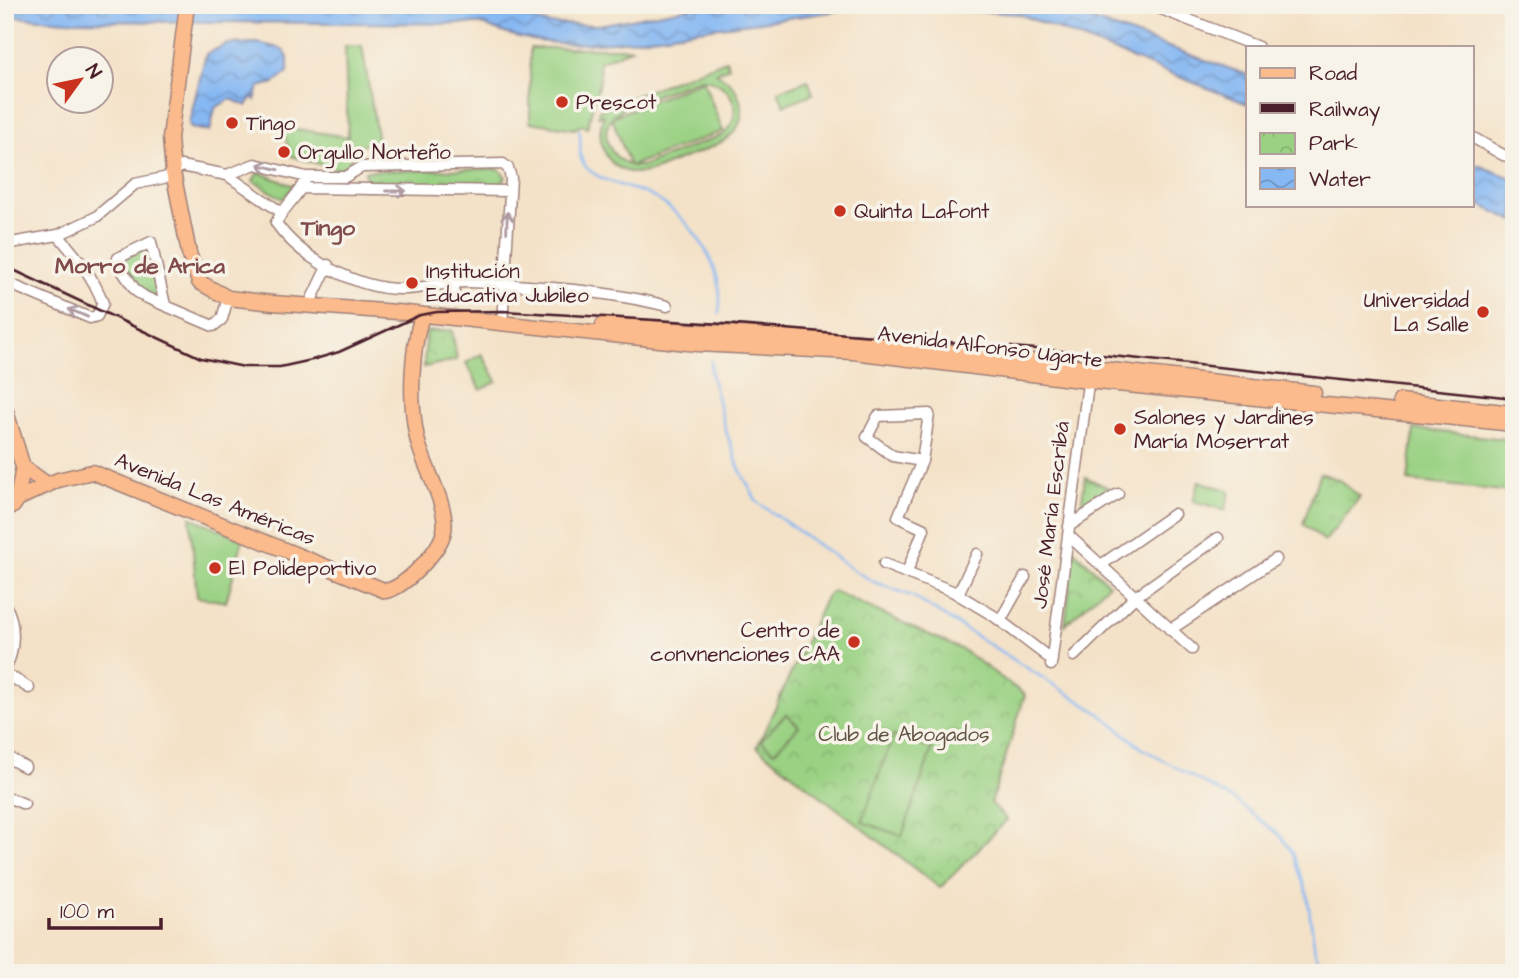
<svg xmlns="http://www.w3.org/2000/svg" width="1519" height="978" font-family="'Architects Daughter',sans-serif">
<defs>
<pattern id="grass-tufts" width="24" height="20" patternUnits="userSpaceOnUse" patternTransform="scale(1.75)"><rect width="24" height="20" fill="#9ad183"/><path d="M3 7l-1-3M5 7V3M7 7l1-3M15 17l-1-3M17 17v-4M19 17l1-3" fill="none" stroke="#86b371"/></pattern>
<pattern id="park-crowns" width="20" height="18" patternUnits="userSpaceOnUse" patternTransform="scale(1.75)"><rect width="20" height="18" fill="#9ad183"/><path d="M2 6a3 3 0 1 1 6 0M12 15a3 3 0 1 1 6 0" fill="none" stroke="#86b371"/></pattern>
<pattern id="water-waves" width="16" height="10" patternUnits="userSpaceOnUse" patternTransform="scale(1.75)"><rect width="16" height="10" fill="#86b8f3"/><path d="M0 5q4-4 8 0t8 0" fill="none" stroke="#7095c5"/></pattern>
</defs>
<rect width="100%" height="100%" fill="#f7f3e8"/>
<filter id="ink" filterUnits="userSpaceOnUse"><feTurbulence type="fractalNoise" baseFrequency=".0143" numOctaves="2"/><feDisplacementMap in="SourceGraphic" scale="14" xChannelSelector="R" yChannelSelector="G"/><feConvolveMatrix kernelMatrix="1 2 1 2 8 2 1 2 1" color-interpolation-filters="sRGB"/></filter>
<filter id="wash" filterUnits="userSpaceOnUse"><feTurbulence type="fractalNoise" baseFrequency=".00686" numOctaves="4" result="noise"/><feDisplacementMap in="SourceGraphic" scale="28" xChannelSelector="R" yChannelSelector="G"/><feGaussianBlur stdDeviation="1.57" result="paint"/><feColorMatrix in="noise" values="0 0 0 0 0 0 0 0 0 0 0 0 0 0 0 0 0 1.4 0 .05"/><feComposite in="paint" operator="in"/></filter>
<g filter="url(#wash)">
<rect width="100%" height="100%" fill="#f4e2c8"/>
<path fill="url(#grass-tufts)" stroke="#727857" stroke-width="2" d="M 258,172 L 294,186 L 283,199 L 253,181 Z
M 1320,473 L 1339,480 L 1360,497 L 1325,541 L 1303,524 Z"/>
<path fill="url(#park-crowns)" stroke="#727857" stroke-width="2" d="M 499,169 L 506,177 L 499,186 L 367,187 L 365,171 Z
M 147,248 L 161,298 L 157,299 C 141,291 124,278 124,258 Z
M 452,330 L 457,360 L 424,367 L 426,332 Z
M 1085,477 L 1115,491 L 1080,515 Z
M 1074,550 L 1109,584 L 1065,625 Z
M 833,591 L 963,650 L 1025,695 L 991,803 L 1007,820 L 940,888 L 757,747 L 826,597 Z"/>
<path fill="#9ad183" stroke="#727857" stroke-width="2" fill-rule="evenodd" d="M 345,46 L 362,46 L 378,141 L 355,147 L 346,172 L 291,156 L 284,134 L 289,128 L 348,137 Z
M 530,48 L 633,48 L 599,62 L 600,79 L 587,128 L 582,125 L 574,129 L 530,122 Z
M 726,60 L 729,67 L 716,73 C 728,80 736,86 740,100 C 752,139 705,149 679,160 C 666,165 652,173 638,173 C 607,172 594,142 604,115 L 598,116 L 599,110 ZM 699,79 C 731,79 748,114 722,135 L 642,166 L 630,166 L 723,131 L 703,80 L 612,117 L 624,107 ZM 612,118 L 629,164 L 629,165 C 610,157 599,134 612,118 Z
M 808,80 L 813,94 L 784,105 L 778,91 Z
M 482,354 L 497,381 L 481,390 L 466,363 Z
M 1414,429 L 1514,440 L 1511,492 L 1408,481 Z
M 1199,481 L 1230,491 L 1225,510 L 1193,501 Z
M 190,517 L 243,539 L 226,602 L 197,597 Z
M 786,714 L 799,726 L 774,752 L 761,740 Z
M 893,736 L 932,749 L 902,836 L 862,822 Z"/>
<path fill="url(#water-waves)" stroke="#686c8f" stroke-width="2" d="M 5,5 L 481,5 L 550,24 L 599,25 L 704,5 L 876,5 C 821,14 767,21 712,28 C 634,39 556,59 482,24 L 68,21 L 5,16 Z
M 886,5 L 1049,5 L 1248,75 L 1248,104 L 1019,14 Z
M 258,43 L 282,49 L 288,57 L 288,72 L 274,83 L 259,87 L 255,100 L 252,96 L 247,106 L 231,99 L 215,108 L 210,131 L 191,128 L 189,123 L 206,54 L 227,44 Z
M 1472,163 L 1514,179 L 1514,221 L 1472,201 Z"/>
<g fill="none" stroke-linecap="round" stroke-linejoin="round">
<path stroke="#86b8f3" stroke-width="2.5" d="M 579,130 C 583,142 576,155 585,166 C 600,183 633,187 653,197 C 692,219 726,267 719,313
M 711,361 L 711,374 L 725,428 L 739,468 L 757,502 L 855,571 L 874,582 L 912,596 L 1099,713 L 1143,749 L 1236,801 L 1281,836 L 1293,853 L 1307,893 L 1315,952 L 1327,973"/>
</g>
</g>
<g filter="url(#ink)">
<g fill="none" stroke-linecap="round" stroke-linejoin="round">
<defs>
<path id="minor" d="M 1151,5 L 1258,47
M 1472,137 L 1503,155 L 1514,157
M 227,175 L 255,164 L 306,177 L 345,177 L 362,167 L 503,164 L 508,168 L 511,178 L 502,325
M 306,177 C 301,194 284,206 276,223 C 301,259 360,291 406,289 C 427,288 448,281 470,282 C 534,286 604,290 667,306
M 303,188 L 510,191
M 5,244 L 58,235 L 96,217 L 135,184 L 168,177 L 181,166 L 227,175 L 281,212
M 5,282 L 90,318 L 97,316 L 103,303 C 93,276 77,257 58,235
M 453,299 L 455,282
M 165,305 L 151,242 L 118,258 L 117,263 L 136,291 L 145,297 L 213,326 L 222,319 L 228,298
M 308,307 L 328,265
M 1069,526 L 1118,494
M 1068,535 L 1192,649
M 884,564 L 952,591 L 994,616 L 1052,660
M 1101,565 L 1174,514
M 907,572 L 924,529 L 898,517 L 922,461 L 929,414 L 878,416 L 867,437 L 893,456 L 922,461
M 958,594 L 977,554
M 5,605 C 16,622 15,651 5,669
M 1000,621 L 1025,577
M 1170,630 L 1276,559
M 1074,656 L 1135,597 L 1218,538
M 1051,665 L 1089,376
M 5,673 L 29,688
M 5,756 L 25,767
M 5,796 L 24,804
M 5,962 L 8,973"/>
<path id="major" d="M 187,5 L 170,138 L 173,172 L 189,253 L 199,282 L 228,298 L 273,303 L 397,312 L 697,344 L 853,352 L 1088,381 L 1514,424
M 603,325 L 872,343 L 1314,393
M 1400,401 L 1514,413
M 5,408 L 23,467 L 48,485
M 5,505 L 58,480 L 92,472 L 386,591 C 405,587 440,551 444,531 C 449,506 422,464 417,438 C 409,400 411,352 422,315
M 13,506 L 17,500 L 23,467"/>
</defs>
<use href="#minor" stroke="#9f807a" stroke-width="13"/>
<use href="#major" stroke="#9f807a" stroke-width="17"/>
<use href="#minor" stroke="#fff" stroke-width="10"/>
<use href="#major" stroke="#fbbb8c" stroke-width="14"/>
<path stroke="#4a1f2b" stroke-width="2.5" d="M 5,266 L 201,358 L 244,367 L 280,367 L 312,360 L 339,352 L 420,315 L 437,312 L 503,311 L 724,324 L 1073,352 L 1514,398"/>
</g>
<defs><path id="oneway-shaft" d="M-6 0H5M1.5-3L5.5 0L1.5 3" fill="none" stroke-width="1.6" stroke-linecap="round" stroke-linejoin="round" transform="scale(1.75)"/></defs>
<g stroke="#ae9aa0">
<use href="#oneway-shaft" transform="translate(268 167) rotate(-165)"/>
<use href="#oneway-shaft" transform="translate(396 191)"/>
<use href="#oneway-shaft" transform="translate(507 222) rotate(-88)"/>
<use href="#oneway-shaft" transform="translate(78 313) rotate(-157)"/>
</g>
</g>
<g fill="#c8321e" stroke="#f7f3e8" stroke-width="2.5">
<circle cx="562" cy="102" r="7"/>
<circle cx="232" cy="123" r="7"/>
<circle cx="284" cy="152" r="7"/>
<circle cx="840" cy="211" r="7"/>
<circle cx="412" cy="283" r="7"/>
<circle cx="1483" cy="312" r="7"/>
<circle cx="1120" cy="429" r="7"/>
<circle cx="215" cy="568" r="7"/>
<circle cx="854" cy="642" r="7"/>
</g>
<g text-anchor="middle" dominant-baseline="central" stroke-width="7" stroke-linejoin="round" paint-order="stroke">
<g font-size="21" fill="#4a1f2b" stroke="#f7f3e8" text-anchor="start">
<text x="576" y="102">Prescot</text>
<text x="246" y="123">Tingo</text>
<text x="298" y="152">Orgullo Norteño</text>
<text x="854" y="211">Quinta Lafont</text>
<text x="426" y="271">Institución<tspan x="426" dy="24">Educativa Jubileo</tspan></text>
<text x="1469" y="300" text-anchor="end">Universidad<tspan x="1469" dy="24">La Salle</tspan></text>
<text x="1134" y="417">Salones y Jardines<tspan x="1134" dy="24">María Moserrat</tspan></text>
<text x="229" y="568">El Polideportivo</text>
<text x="840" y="630" text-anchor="end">Centro de<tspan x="840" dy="24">convnenciones CAA</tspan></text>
</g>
<g font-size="21" fill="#4a1f2b" stroke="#f7f3e8">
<text transform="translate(990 347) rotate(7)">Avenida Alfonso Ugarte</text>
<text transform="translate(215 499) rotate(22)">Avenida Las Américas</text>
<text transform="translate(1051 515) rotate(-83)">José María Escribá</text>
</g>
<g font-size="21" fill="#625445" stroke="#f7f3e8">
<text x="904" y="734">Club de Abogados</text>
</g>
<g font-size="23" font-weight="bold" fill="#804b4a" stroke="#f7f3e8">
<text x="328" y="228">Tingo</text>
<text x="140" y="266">Morro de Arica</text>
</g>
</g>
<rect width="1519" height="978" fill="none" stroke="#f7f3e8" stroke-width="28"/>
<rect x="1246" y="46" width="228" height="161" fill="#f7f3e8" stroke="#b29e9c" stroke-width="2"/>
<rect x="1260" y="68" width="35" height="10" fill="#fbbb8c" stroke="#b29e9c" stroke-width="2"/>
<text x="1309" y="80" font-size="21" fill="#4a1f2b">Road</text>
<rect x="1260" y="103" width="35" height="10" fill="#4a1f2b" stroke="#b29e9c" stroke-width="2"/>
<text x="1309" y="116" font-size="21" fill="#4a1f2b">Railway</text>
<rect x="1260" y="133" width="35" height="21" fill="url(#park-crowns)" stroke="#b29e9c" stroke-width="2"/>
<text x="1309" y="150" font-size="21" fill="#4a1f2b">Park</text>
<rect x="1260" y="168" width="35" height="21" fill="url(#water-waves)" stroke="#b29e9c" stroke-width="2"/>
<text x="1309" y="186" font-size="21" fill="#4a1f2b">Water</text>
<g transform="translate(80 80) rotate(57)"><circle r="33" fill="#f7f3e8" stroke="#b29e9c" stroke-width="2"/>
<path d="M0-5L12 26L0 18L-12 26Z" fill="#c8321e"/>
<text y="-10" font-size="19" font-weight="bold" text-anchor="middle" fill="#4a1f2b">N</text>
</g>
<path d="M49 918v10h112v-10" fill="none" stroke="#4a1f2b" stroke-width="3.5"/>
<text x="60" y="918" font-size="21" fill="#4a1f2b" stroke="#f7f3e8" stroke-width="5" paint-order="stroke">100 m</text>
</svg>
